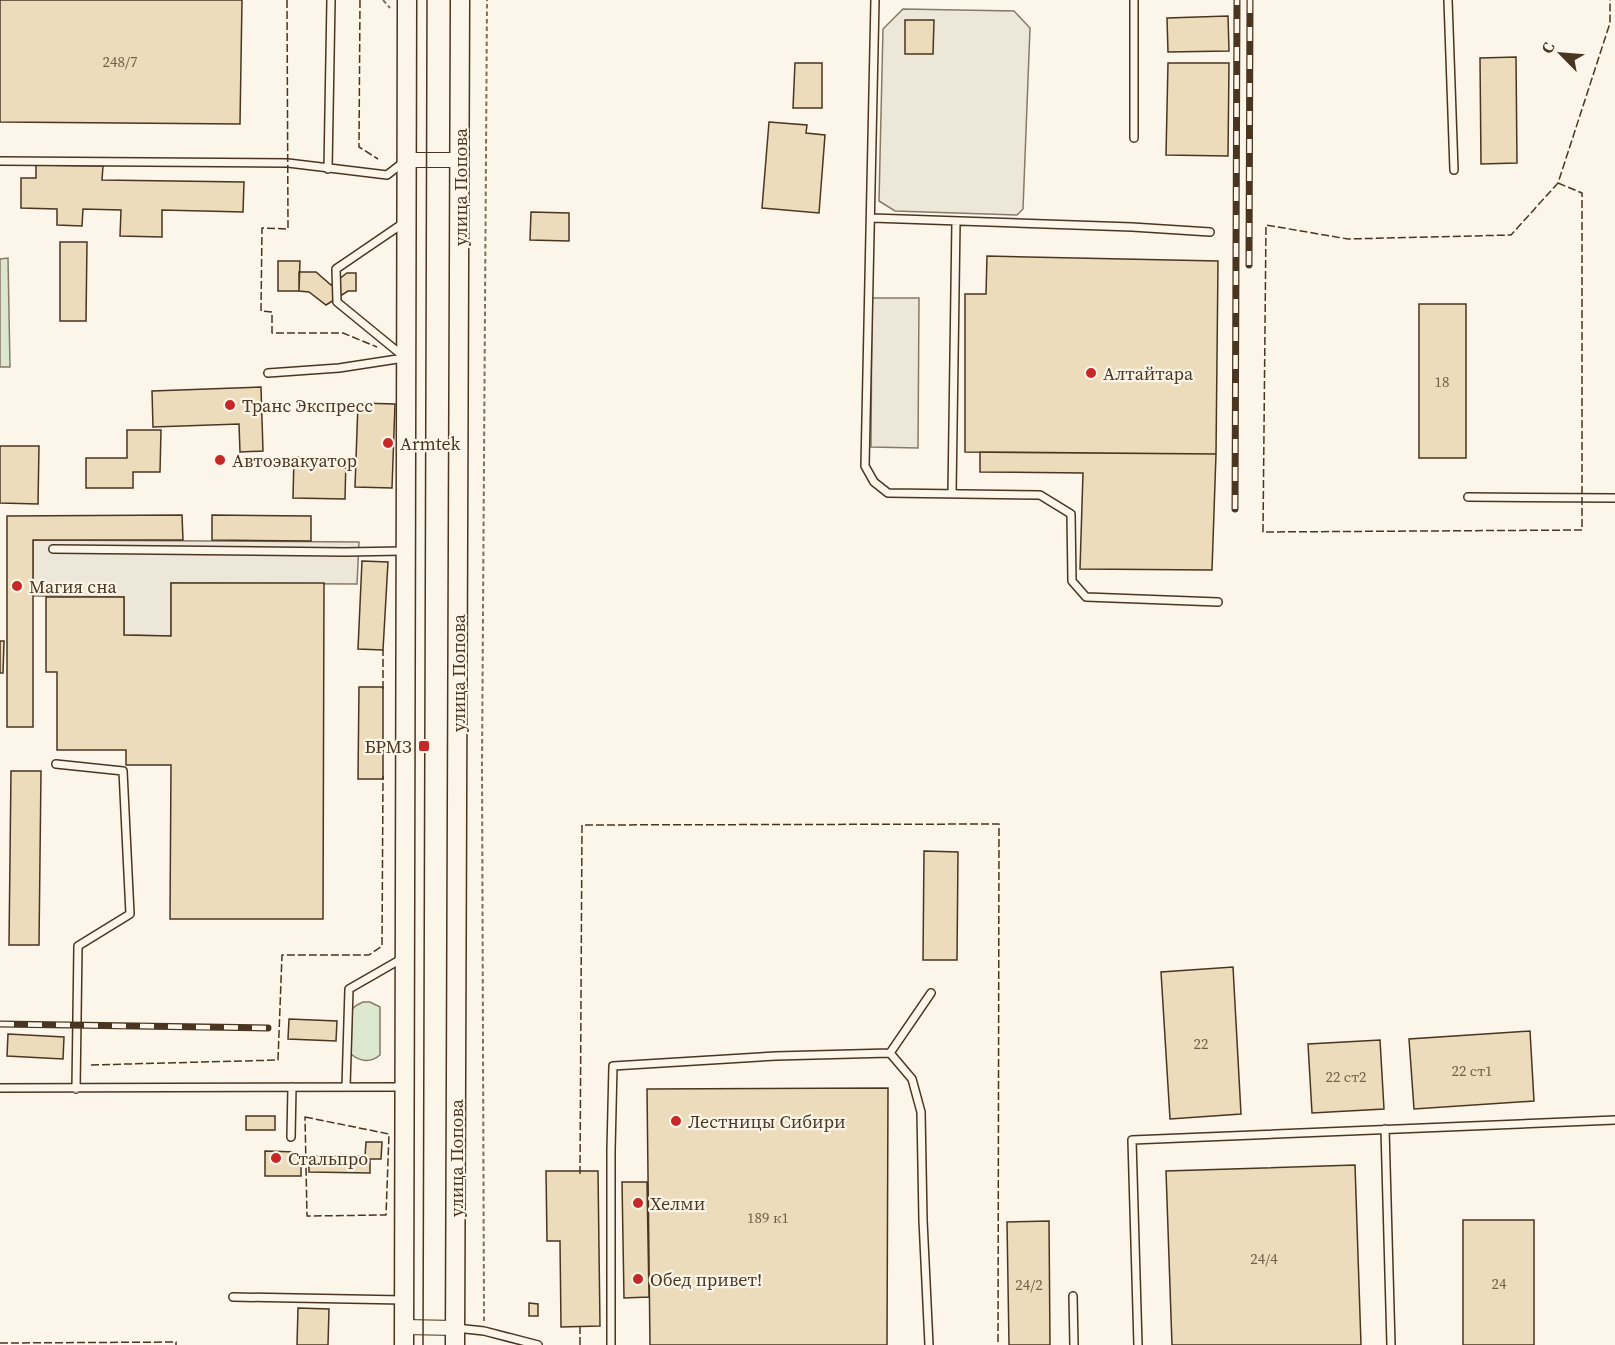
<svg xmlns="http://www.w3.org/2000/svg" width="1615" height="1345" font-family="'Source Serif 4',serif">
<rect width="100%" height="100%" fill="#fbf6e9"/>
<path fill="#dce7d0" stroke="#887966" stroke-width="1.5" d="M 8,258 L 10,367 L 0,367 L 0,259 Z
M 363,1002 L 370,1002 L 380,1007 L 380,1055 C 371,1063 360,1062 351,1054 L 352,1009 L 357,1005 Z"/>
<path fill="#ede7d9" stroke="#887966" stroke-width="1.5" d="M 903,9 L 1014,11 L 1030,28 L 1023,209 L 1017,215 L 895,211 L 879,201 L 883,29 Z
M 872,298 L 919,298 L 918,448 L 871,447 Z
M 33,540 L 359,542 L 357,584 L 171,583 L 171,636 L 124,635 L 124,597 L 33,596 Z"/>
<path fill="#ecdcbc" stroke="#4a3520" stroke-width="1.5" d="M 0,0 L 242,0 L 240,124 L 0,122 Z
M 1228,16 L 1229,51 L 1168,52 L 1167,18 Z
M 905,20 L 934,20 L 933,54 L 905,54 Z
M 1516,57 L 1517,163 L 1481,164 L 1480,58 Z
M 795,63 L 822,63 L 822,108 L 793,108 Z
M 1168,63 L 1229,63 L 1228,156 L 1166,155 Z
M 769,122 L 807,125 L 806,133 L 825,135 L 819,213 L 762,208 Z
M 36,165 L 103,166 L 102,180 L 244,182 L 243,212 L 162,210 L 162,237 L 120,236 L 121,210 L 83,209 L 82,226 L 57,225 L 57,209 L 21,208 L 21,178 L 36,178 Z
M 531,212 L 569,213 L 569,241 L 530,240 Z
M 60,242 L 87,242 L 86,321 L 60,321 Z
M 987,256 L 1218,261 L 1216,454 L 965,452 L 965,294 L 986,294 Z
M 278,261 L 300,261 L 299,291 L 278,291 Z
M 299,272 L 316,272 L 331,285 L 347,273 L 356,273 L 356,291 L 348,291 L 326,305 L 309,292 L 299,291 Z
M 1419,304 L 1466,304 L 1466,458 L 1419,458 Z
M 261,387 L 263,451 L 240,452 L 239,424 L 153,427 L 152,391 Z
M 358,403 L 395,404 L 392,488 L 355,487 Z
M 127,430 L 161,430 L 160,472 L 133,472 L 133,488 L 86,488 L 86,458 L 127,458 Z
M 0,446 L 39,446 L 38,504 L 0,503 Z
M 980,452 L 1216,454 L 1212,570 L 1080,569 L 1083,473 L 980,472 Z
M 294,457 L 346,458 L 345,499 L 293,498 Z
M 182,515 L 183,540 L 33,540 L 33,727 L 7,727 L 7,516 Z
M 212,515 L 311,516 L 311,541 L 212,540 Z
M 362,561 L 388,562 L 383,650 L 358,649 Z
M 171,583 L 324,583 L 323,919 L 170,919 L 171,765 L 126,765 L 126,750 L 57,750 L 57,672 L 46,672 L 46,597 L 124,597 L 124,635 L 171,636 Z
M 0,641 L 4,641 L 3,673 L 0,673 Z
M 359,687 L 383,687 L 383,779 L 358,779 Z
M 11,771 L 41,771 L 39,945 L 9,945 Z
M 924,851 L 958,852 L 957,960 L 923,960 Z
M 1233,967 L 1241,1114 L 1170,1119 L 1161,972 Z
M 289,1019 L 337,1021 L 336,1041 L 288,1039 Z
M 1530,1031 L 1534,1101 L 1414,1109 L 1409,1039 Z
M 8,1034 L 64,1037 L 63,1059 L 7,1056 Z
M 1380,1040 L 1384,1109 L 1312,1113 L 1308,1044 Z
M 888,1088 L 887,1345 L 650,1345 L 647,1089 Z
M 246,1116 L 275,1116 L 275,1130 L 246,1130 Z
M 366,1142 L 382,1142 L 381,1159 L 370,1159 L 370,1173 L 309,1172 L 309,1156 L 365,1156 Z
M 265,1151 L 297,1152 L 301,1158 L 301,1176 L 265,1176 Z
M 1355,1165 L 1361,1345 L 1172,1345 L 1166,1171 Z
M 546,1171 L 598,1171 L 600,1326 L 561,1327 L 560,1241 L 547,1241 Z
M 622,1182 L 647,1182 L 649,1297 L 624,1298 Z
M 1463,1220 L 1534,1220 L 1534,1345 L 1463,1345 Z
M 1049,1221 L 1050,1345 L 1009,1345 L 1007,1222 Z
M 529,1303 L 538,1304 L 538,1316 L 529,1316 Z
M 298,1308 L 329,1309 L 328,1345 L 297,1345 Z"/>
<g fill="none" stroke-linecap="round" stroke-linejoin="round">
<defs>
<path id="service" d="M 875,0 L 865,466 L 874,482 L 888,493 L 1040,495 L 1071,514 L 1072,581 L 1086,597 L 1218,602
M 1448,0 L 1454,170
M 1134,138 L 1134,0
M 0,161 L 288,163 L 387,175 L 405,161
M 328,169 L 331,0
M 872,218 L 1132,227 L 1210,232
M 403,356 L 337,302 L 336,269 L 405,222
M 268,373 L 339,368 L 404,358
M 952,494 L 956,221
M 1468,497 L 1615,498
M 53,549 L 345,552 L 403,551
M 56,764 L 123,771 L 130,914 L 78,946 L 76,1089
M 890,1053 L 931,993
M 346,1087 L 349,989 L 403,958
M 0,1088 L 404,1087
M 1385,1129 L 1391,1345
M 291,1137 L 292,1087
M 1073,1296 L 1074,1345
M 233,1297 L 404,1300
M 456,1328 L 484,1331 L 538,1345
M 611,1345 L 611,1150 L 613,1066 L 776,1056 L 890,1053 L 912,1079 L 921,1112 L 923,1220 L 929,1345
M 1138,1345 L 1132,1140 L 1615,1120"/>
<path id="minor" d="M 407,160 L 460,160
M 404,1327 L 456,1328"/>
<path id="secondary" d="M 404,1345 L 407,0
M 455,1345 L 460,0"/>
</defs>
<use href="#service" stroke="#4a3520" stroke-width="10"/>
<use href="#minor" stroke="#4a3520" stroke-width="16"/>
<use href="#secondary" stroke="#4a3520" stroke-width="21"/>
<path stroke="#7f6f5c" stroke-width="2" stroke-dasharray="4.5 3" stroke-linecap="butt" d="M 383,0 L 390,8
M 484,1321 L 482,767 L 487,0"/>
<use href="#service" stroke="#fbf6e9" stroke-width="7"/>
<use href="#minor" stroke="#fbf6e9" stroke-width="14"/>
<use href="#secondary" stroke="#fbf6e9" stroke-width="18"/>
<path stroke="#4a3520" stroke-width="1.5" d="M 423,1345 L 427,0"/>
<defs>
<path id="rail" d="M 1249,265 L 1250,0
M 1235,509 L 1237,0
M 0,1024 L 268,1028"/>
</defs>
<use href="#rail" stroke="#4a3520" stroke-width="7"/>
<use href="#rail" stroke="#fbf6e9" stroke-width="4.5" stroke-dasharray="14" stroke-linecap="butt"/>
<path stroke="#4a3520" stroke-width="1.5" stroke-dasharray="8 3" stroke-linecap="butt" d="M 287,0 L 288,229 L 262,228 L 261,311 L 272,312 L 272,333 L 343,333 L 377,347
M 360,0 L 359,147 L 378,159
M 1558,183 L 1582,193 L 1582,530 L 1263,532 L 1266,225 L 1348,239 L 1511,235 L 1558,183 L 1610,23 L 1610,0
M 383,689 L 383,650
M 91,1065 L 278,1060 L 282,955 L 369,955 L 382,946 L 383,776
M 305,1117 L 389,1134 L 386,1215 L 307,1216 Z
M 580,1174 L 582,825 L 999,824 L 998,1345
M 0,1343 L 176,1342 L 176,1345
M 580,1345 L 580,1324"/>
</g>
<g fill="#c62828" stroke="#fbf6e9" stroke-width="2">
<circle cx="1091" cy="373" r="6"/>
<circle cx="230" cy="405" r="6"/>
<circle cx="388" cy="443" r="6"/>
<circle cx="220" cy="460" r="6"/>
<circle cx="17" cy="586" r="6"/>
<rect x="418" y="740" width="12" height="12" rx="3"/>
<circle cx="676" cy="1121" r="6"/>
<circle cx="276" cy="1158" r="6"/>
<circle cx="638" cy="1203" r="6"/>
<circle cx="638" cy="1279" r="6"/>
</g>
<g text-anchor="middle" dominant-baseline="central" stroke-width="4.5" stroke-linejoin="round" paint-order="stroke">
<g font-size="15" fill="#725f47">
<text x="120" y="61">248/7</text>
<text x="1442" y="381">18</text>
<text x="1201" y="1043">22</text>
<text x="1472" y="1070">22 ст1</text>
<text x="1346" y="1076">22 ст2</text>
<text x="768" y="1217">189 к1</text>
<text x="1264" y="1258">24/4</text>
<text x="1499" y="1283">24</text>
<text x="1029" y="1284">24/2</text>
</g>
<g font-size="18" fill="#4a3520" stroke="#fbf6e9">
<text transform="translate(460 187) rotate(-90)">улица Попова</text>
<text transform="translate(458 673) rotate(-90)">улица Попова</text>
<text transform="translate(456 1158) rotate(-90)">улица Попова</text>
</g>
<g font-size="18" fill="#4a3520" stroke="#fbf6e9" text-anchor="start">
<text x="1103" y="373">Алтайтара</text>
<text x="242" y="405">Транс Экспресс</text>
<text x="400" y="443">Armtek</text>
<text x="232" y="460">Автоэвакуатор</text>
<text x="29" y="586">Магия сна</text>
<text x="412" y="746" text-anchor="end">БРМЗ</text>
<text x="688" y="1121">Лестницы Сибири</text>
<text x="288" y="1158">Стальпро</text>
<text x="650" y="1203">Хелми</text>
<text x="650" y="1279">Обед привет!</text>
</g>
</g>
<g transform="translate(1561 54) rotate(295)" stroke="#fbf6e9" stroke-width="4.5" paint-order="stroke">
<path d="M0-4.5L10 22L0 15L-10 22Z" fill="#4a3520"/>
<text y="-9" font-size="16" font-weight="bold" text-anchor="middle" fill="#4a3520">С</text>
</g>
</svg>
